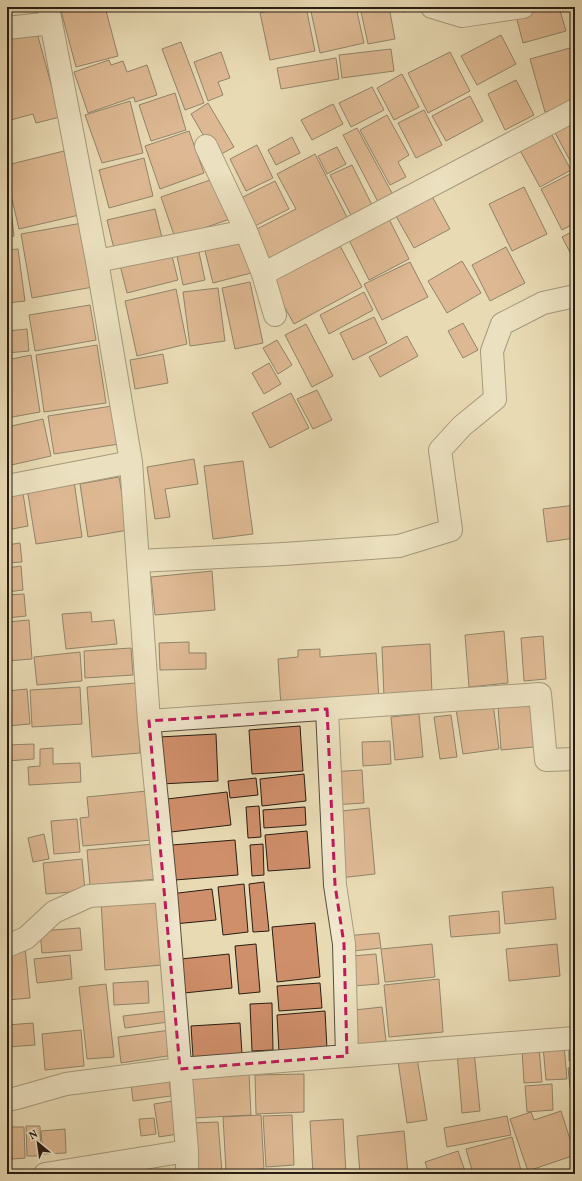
<svg xmlns="http://www.w3.org/2000/svg" width="582" height="1181" font-family="Vollkorn,serif">
<rect width="100%" height="100%" fill="#e8dab3"/>
<filter id="stains"><feTurbulence type="fractalNoise" baseFrequency=".005" numOctaves="4"/><feColorMatrix values="0 0 0 0 .2 0 0 0 0 .09 0 0 0 0 .02 0 0 0 .5 -.17"/></filter>
<radialGradient id="worn" r=".72"><stop offset=".6" stop-color="#630" stop-opacity="0"/><stop offset="1" stop-color="#630" stop-opacity=".3"/></radialGradient>
<path fill="#d08f6b" stroke="#271d13" d="M 60,7 L 105,7 L 118,56 L 76,67 Z
M 287,7 L 306,7 L 315,51 L 270,60 L 260,13 Z
M 310,7 L 356,7 L 364,43 L 320,53 Z
M 360,7 L 389,7 L 395,39 L 368,44 Z
M 403,7 L 437,7 L 403,12 Z
M 533,7 L 559,7 L 566,31 L 523,43 L 515,12 Z
M 7,29 L 36,29 L 60,117 L 36,123 L 33,114 L 7,121 Z
M 501,35 L 516,64 L 477,85 L 461,56 Z
M 181,42 L 204,103 L 185,110 L 162,49 Z
M 570,48 L 575,66 L 575,104 L 545,112 L 530,59 Z
M 391,49 L 394,71 L 342,78 L 339,55 Z
M 221,52 L 230,78 L 218,82 L 223,95 L 208,101 L 194,62 Z
M 450,52 L 470,91 L 428,113 L 408,73 Z
M 336,58 L 339,79 L 281,89 L 277,68 Z
M 109,60 L 111,65 L 123,61 L 127,72 L 147,65 L 157,95 L 135,102 L 134,97 L 88,113 L 74,72 Z
M 402,74 L 419,107 L 394,120 L 377,88 Z
M 516,80 L 534,115 L 505,130 L 488,94 Z
M 372,87 L 384,110 L 351,127 L 339,103 Z
M 175,93 L 186,130 L 151,141 L 139,105 Z
M 470,96 L 483,121 L 446,141 L 432,116 Z
M 130,101 L 143,153 L 102,163 L 85,115 Z
M 208,103 L 234,147 L 216,157 L 191,114 Z
M 333,104 L 343,124 L 312,140 L 301,120 Z
M 424,110 L 442,145 L 416,158 L 398,123 Z
M 387,115 L 409,155 L 398,162 L 406,177 L 390,185 L 360,130 Z
M 575,118 L 575,168 L 574,168 L 553,129 Z
M 547,126 L 571,170 L 540,187 L 516,143 Z
M 357,128 L 393,195 L 378,202 L 343,135 Z
M 189,131 L 204,173 L 160,189 L 145,146 Z
M 292,137 L 300,153 L 276,165 L 268,150 Z
M 257,145 L 273,178 L 246,191 L 230,159 Z
M 337,147 L 346,164 L 327,174 L 318,156 Z
M 64,151 L 79,215 L 19,229 L 7,178 L 7,165 Z
M 315,154 L 350,223 L 268,265 L 251,232 L 296,209 L 277,174 Z
M 144,158 L 153,196 L 109,208 L 99,170 Z
M 352,165 L 374,209 L 353,219 L 330,175 Z
M 570,174 L 575,184 L 575,223 L 562,230 L 541,189 Z
M 216,178 L 230,219 L 175,238 L 161,197 Z
M 275,181 L 289,209 L 249,229 L 235,201 Z
M 524,187 L 547,234 L 512,251 L 489,204 Z
M 428,189 L 450,229 L 414,248 L 392,209 Z
M 11,209 L 14,236 L 7,237 L 7,210 Z
M 155,209 L 163,242 L 115,253 L 107,220 Z
M 386,213 L 409,259 L 369,280 L 346,234 Z
M 82,223 L 93,287 L 32,298 L 21,234 Z
M 575,230 L 575,262 L 562,237 Z
M 243,240 L 251,273 L 213,283 L 205,251 Z
M 338,242 L 362,287 L 294,324 L 269,279 Z
M 506,247 L 525,283 L 490,301 L 472,265 Z
M 170,248 L 178,280 L 127,293 L 119,261 Z
M 18,249 L 25,301 L 7,303 L 7,250 Z
M 199,252 L 205,280 L 183,285 L 177,256 Z
M 462,261 L 481,293 L 447,313 L 428,281 Z
M 410,262 L 428,297 L 382,320 L 364,284 Z
M 250,282 L 263,343 L 235,349 L 222,288 Z
M 218,288 L 225,341 L 190,346 L 183,292 Z
M 176,289 L 187,344 L 137,356 L 125,301 Z
M 364,292 L 373,310 L 329,334 L 320,315 Z
M 90,305 L 96,340 L 35,351 L 29,315 Z
M 374,317 L 387,343 L 353,360 L 340,333 Z
M 463,323 L 478,350 L 463,358 L 448,331 Z
M 306,324 L 333,376 L 312,387 L 285,335 Z
M 27,329 L 29,351 L 7,353 L 7,331 Z
M 407,336 L 418,356 L 380,377 L 369,357 Z
M 277,340 L 292,365 L 278,374 L 263,348 Z
M 97,345 L 106,403 L 44,412 L 36,355 Z
M 163,354 L 168,383 L 135,389 L 130,360 Z
M 31,355 L 40,412 L 7,418 L 7,360 Z
M 269,363 L 281,384 L 264,394 L 252,373 Z
M 317,390 L 332,420 L 313,429 L 297,399 Z
M 291,393 L 309,428 L 270,448 L 252,413 Z
M 112,406 L 119,444 L 54,454 L 48,416 Z
M 43,419 L 51,456 L 7,466 L 7,427 Z
M 194,459 L 198,484 L 165,489 L 170,517 L 155,519 L 147,467 Z
M 243,461 L 253,534 L 213,539 L 204,466 Z
M 119,477 L 128,530 L 88,537 L 80,484 Z
M 74,481 L 82,537 L 36,544 L 27,488 Z
M 23,493 L 28,526 L 7,530 L 7,496 Z
M 575,505 L 575,538 L 547,542 L 543,509 Z
M 20,543 L 22,562 L 7,563 L 7,545 Z
M 21,566 L 23,590 L 7,592 L 7,568 Z
M 212,571 L 215,610 L 155,615 L 151,577 Z
M 24,594 L 26,616 L 7,618 L 7,595 Z
M 91,612 L 92,622 L 114,620 L 117,644 L 66,649 L 62,614 Z
M 29,620 L 32,659 L 7,661 L 7,622 Z
M 504,631 L 508,683 L 469,687 L 465,635 Z
M 543,636 L 546,679 L 524,681 L 521,638 Z
M 189,642 L 189,653 L 206,653 L 206,669 L 160,670 L 159,643 Z
M 430,644 L 432,694 L 384,697 L 382,647 Z
M 131,648 L 133,675 L 85,678 L 84,651 Z
M 320,649 L 320,657 L 376,653 L 379,700 L 281,707 L 278,659 L 298,657 L 298,650 Z
M 80,652 L 82,681 L 37,685 L 34,657 Z
M 136,683 L 140,753 L 92,757 L 87,687 Z
M 80,687 L 82,724 L 32,727 L 30,690 Z
M 27,689 L 30,724 L 7,726 L 7,691 Z
M 531,703 L 534,747 L 501,750 L 498,706 Z
M 493,704 L 499,749 L 463,754 L 456,709 Z
M 419,714 L 423,757 L 395,760 L 391,717 Z
M 451,715 L 457,757 L 440,759 L 434,717 Z
M 300,726 L 303,771 L 252,774 L 249,730 Z
M 216,734 L 218,781 L 161,784 L 159,737 Z
M 390,741 L 391,764 L 363,766 L 362,742 Z
M 34,744 L 34,759 L 7,761 L 7,745 Z
M 53,748 L 53,764 L 80,763 L 81,782 L 29,785 L 28,767 L 40,766 L 40,749 Z
M 362,770 L 364,803 L 332,805 L 330,772 Z
M 304,774 L 306,801 L 262,806 L 260,779 Z
M 256,778 L 258,795 L 230,798 L 228,781 Z
M 147,791 L 152,840 L 83,846 L 80,818 L 89,817 L 87,797 Z
M 227,792 L 231,825 L 171,832 L 167,799 Z
M 259,806 L 261,837 L 248,838 L 246,807 Z
M 305,807 L 306,825 L 264,828 L 263,810 Z
M 369,808 L 375,874 L 330,879 L 324,813 Z
M 77,819 L 80,852 L 54,854 L 51,821 Z
M 307,831 L 310,868 L 268,871 L 265,835 Z
M 44,834 L 49,859 L 33,862 L 28,838 Z
M 235,840 L 238,875 L 175,880 L 172,845 Z
M 154,844 L 157,879 L 90,885 L 87,850 Z
M 263,844 L 264,875 L 252,876 L 250,845 Z
M 82,859 L 85,891 L 46,894 L 43,863 Z
M 264,882 L 269,931 L 253,932 L 249,884 Z
M 244,884 L 248,932 L 223,935 L 218,887 Z
M 553,887 L 556,919 L 505,924 L 502,892 Z
M 212,889 L 216,920 L 174,924 L 170,894 Z
M 157,897 L 162,965 L 105,970 L 101,901 Z
M 499,911 L 500,933 L 451,937 L 449,916 Z
M 315,923 L 320,977 L 277,982 L 272,927 Z
M 80,928 L 82,950 L 42,953 L 40,931 Z
M 379,933 L 381,948 L 334,953 L 333,937 Z
M 256,944 L 260,992 L 239,994 L 235,946 Z
M 432,944 L 435,977 L 385,982 L 381,949 Z
M 557,944 L 560,976 L 509,981 L 506,949 Z
M 25,947 L 30,998 L 7,1000 L 7,949 Z
M 229,954 L 232,988 L 184,993 L 181,959 Z
M 376,954 L 379,984 L 342,987 L 340,957 Z
M 70,955 L 72,979 L 37,983 L 34,959 Z
M 439,979 L 443,1032 L 389,1037 L 384,985 Z
M 148,981 L 149,1003 L 114,1005 L 113,983 Z
M 320,983 L 322,1008 L 279,1011 L 277,986 Z
M 106,984 L 114,1057 L 87,1059 L 79,987 Z
M 272,1003 L 273,1050 L 252,1051 L 250,1004 Z
M 382,1007 L 386,1041 L 350,1046 L 346,1011 Z
M 166,1011 L 168,1022 L 125,1028 L 123,1016 Z
M 325,1011 L 327,1049 L 279,1052 L 277,1015 Z
M 33,1023 L 35,1045 L 7,1047 L 7,1025 Z
M 240,1023 L 242,1054 L 193,1057 L 191,1026 Z
M 81,1030 L 84,1066 L 45,1070 L 42,1034 Z
M 171,1030 L 174,1055 L 121,1063 L 118,1037 Z
M 564,1044 L 567,1079 L 546,1080 L 543,1046 Z
M 569,1044 L 575,1044 L 575,1061 L 569,1061 Z
M 539,1048 L 542,1082 L 524,1083 L 522,1049 Z
M 474,1051 L 480,1111 L 462,1113 L 457,1053 Z
M 417,1058 L 427,1120 L 407,1123 L 398,1061 Z
M 575,1067 L 575,1106 L 572,1106 L 568,1068 Z
M 168,1069 L 171,1096 L 133,1101 L 130,1074 Z
M 249,1074 L 251,1115 L 192,1118 L 190,1077 Z
M 304,1074 L 304,1112 L 256,1114 L 255,1075 Z
M 552,1084 L 553,1110 L 527,1112 L 525,1086 Z
M 173,1101 L 178,1134 L 159,1137 L 154,1104 Z
M 561,1111 L 575,1155 L 528,1171 L 510,1119 L 531,1112 L 534,1120 Z
M 261,1115 L 264,1169 L 226,1171 L 223,1117 Z
M 292,1115 L 294,1165 L 266,1167 L 263,1116 Z
M 507,1116 L 511,1135 L 447,1147 L 444,1128 Z
M 7,1118 L 12,1160 L 7,1160 Z
M 154,1118 L 156,1134 L 141,1136 L 139,1119 Z
M 343,1119 L 346,1174 L 313,1174 L 310,1121 Z
M 218,1122 L 222,1172 L 197,1174 L 193,1123 Z
M 26,1126 L 40,1126 L 41,1156 L 27,1156 Z
M 10,1127 L 24,1127 L 25,1158 L 12,1159 Z
M 65,1129 L 66,1153 L 43,1154 L 41,1131 Z
M 404,1131 L 408,1174 L 360,1174 L 357,1136 Z
M 512,1137 L 522,1174 L 473,1174 L 466,1149 Z
M 458,1151 L 466,1174 L 429,1174 L 425,1162 Z"/>
<g fill="none" stroke-linecap="round" stroke-linejoin="round">
<defs>
<path id="minor" d="M 432,7 L 462,16 L 523,7
M 7,28 L 51,23
M 206,146 L 246,231 L 263,274 L 275,315
M 97,261 L 246,231
M 263,274 L 575,110
M 131,462 L 149,721 L 166,891 L 187,1151 L 187,1174
M 7,486 L 131,462 L 97,261 L 48,7
M 138,561 L 284,554 L 399,546 L 451,530 L 440,450 L 462,426 L 495,399 L 492,351 L 502,324 L 543,303 L 575,296
M 327,709 L 335,885 L 344,944 L 347,1056
M 149,721 L 540,694 L 546,760 L 575,759
M 7,946 L 26,938 L 54,912 L 89,896 L 166,891
M 7,1100 L 17,1098 L 66,1084 L 180,1069 L 575,1038
M 45,1174 L 187,1151"/>
</defs>
<use href="#minor" stroke="#574c3b" stroke-width="24"/>
<use href="#minor" stroke="#f0e7ce" stroke-width="22"/>
</g>
<path d="M0 0H582V1181H0ZM 327,709 L 335,885 L 344,944 L 347,1056 L 180,1069 L 149,721 Z" fill="#e8dab3" fill-opacity=".55" fill-rule="evenodd"/>
<path fill="none" stroke="#c2185b" stroke-width="3" stroke-dasharray="8 5" stroke-linejoin="round" d="M 327,709 L 335,885 L 344,944 L 347,1056 L 180,1069 L 149,721 Z"/>
<rect width="582" height="1181" fill="none" stroke="#e8dab3" stroke-width="24"/>
<rect x="8" y="8" width="566" height="1165" fill="none" stroke="#271d13" stroke-width="2"/>
<rect x="12" y="12" width="558" height="1157" fill="none" stroke="#271d13"/>
<g transform="translate(38 1143) rotate(331)" stroke="#f0e7ce" stroke-width="3" paint-order="stroke">
<path d="M0-3L7 15L0 10L-7 15Z" fill="#271d13"/>
<text y="-6" font-size="11" font-weight="bold" text-anchor="middle" fill="#271d13">N</text>
</g>
<rect width="100%" height="100%" filter="url(#stains)"/>
<rect width="100%" height="100%" fill="url(#worn)"/>
</svg>
